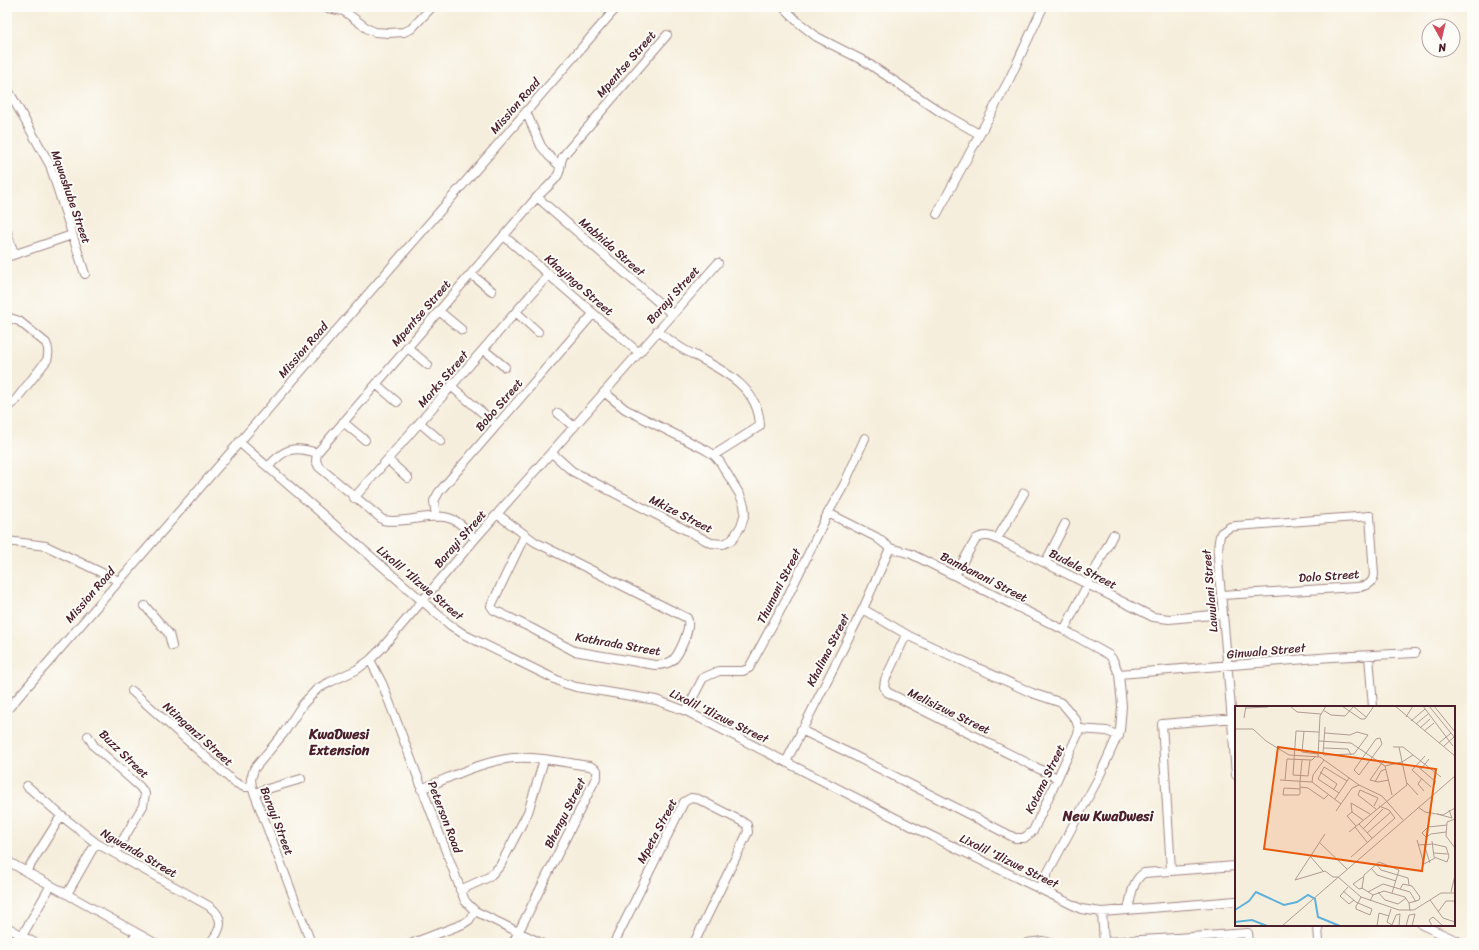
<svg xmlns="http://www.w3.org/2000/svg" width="1479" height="950" font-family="Sriracha,sans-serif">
<rect width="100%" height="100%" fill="#fdfcf7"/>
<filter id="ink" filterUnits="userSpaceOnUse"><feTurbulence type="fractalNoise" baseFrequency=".025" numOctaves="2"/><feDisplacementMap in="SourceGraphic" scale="8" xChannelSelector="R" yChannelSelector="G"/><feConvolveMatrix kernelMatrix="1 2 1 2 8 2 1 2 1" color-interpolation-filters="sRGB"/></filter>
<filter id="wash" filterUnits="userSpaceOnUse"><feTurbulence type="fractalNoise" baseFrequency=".012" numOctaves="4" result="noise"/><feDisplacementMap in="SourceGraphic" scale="16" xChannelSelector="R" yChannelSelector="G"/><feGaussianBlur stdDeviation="0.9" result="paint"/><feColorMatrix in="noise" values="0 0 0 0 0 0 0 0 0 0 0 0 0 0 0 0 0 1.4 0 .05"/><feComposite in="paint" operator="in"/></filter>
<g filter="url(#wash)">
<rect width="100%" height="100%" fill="#f6eedc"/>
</g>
<g filter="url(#ink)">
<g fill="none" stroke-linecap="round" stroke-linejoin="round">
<defs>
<path id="minor" d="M 322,7 L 344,11 L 368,29 L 375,32 L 389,33 L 404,32 L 411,29 L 432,7
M 783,7 L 798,22 L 817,37 L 866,62 L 942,113 L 979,134
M 7,88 L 50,165 L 85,274
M 526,112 L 541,146 L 549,156 L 560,166
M 537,197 L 672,314
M 937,214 L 1009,80 L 1043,7
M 7,232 L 14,254
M 504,236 L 638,352
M 7,257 L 72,235
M 471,274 L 492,291
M 439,311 L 462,330
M 517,313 L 538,332
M 7,317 L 19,321 L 46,343 C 49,349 49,354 47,360 L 14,402 L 7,407
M 657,331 C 666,337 674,344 683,349 C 715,367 759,383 760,426 L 714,455
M 407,347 L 428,365
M 484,350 L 505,367
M 376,384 L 397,402
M 452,387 L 497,425
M 558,413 L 574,427
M 343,422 L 365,440
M 420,423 L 441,441
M 239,442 L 450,625 L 465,635 L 563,683 L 576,687 L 656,700 L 686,711 L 911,826 L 1081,909 L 1102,912 L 1236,901
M 552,453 L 572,471 L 711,543 L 723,544 L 732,540 L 741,526 L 745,513 L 744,505 L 740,495 L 720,462 L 714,455 L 706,450 L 625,409 L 604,392
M 388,460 L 408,478
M 268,467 C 284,449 293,445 317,453
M 354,498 L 548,275
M 828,513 L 876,537 L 890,548 L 911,554 L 1064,630 L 1109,655 L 1113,660 L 1119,674 L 1122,706 L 1120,730 L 1099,777 L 1039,889
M 497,514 L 535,542 L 687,618 C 692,626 680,653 673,660 C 668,664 662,665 655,665 L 574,651 L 531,628 L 494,610 L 491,606 L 525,535
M 436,517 L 434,501 L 439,492 L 593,314
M 475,539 C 469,532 462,524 454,520 C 434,510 405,525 383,520 L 319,467 L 316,461 L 317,453 L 537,197 C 544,190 553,183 558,175 C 561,169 560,162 563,156 L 667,35
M 997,539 L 1024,493
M 7,541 L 46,546 L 119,581
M 1045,563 L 1065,524
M 955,575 L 976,539 C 984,534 991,536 999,540 L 1153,617 L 1169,619 L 1223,614
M 1221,595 L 1357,587 C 1366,586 1372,585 1374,575 L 1370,516 L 1236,526 L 1230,527 L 1221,533 C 1214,549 1222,597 1223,615 C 1228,668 1232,721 1236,775
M 145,606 L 169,634 L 172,646
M 1064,630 L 1113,535
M 906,635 L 885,680 L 884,687 L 887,692 L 1057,778
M 1369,656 L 1373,707
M 370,660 L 382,683 L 465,901 L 475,911 L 541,943
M 1119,674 L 1332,657 L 1415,653
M 132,691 L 234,782 L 244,787 L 252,787
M 7,710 L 617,7
M 686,711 L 703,678 L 719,671 L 743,671 L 749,668 L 788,596 L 828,513 L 844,485 L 865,438
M 1079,729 L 1107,731 L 1119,736
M 801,730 L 847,752 L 1015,838 L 1024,838 L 1033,831 L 1078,734 L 1079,729 L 1076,720 L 1062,703 L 1032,693 L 911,637 L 863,609
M 88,736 L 94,746 L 140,787 L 145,794 L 143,806 L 115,853
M 786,762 L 863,609 L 890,548
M 27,786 L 63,817 L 96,843 L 209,906 C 225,918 222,929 210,943
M 421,789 C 449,778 485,760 514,758 C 539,756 565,763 590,766 L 597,770 L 597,776 L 513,943
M 254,793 L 301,779
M 7,861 L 155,943
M 1171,870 L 1162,724 L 1236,718
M 26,872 L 61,816
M 460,890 L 489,877 L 500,866 L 528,812 L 544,760
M 67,894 L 96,843
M 1128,910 C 1131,898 1132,880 1144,873 L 1236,866
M 1102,912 L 1104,943
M 1318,925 L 1319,943
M 1422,925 L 1462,943
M 7,927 L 35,943
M 1104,942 L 1177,938 L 1248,933 L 1249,943
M 18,943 L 51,885
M 130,943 L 136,933
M 311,943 L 252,787 L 251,779 L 254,769 L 283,734 L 303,704 L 317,689 L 330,682 L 356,670 L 370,660 L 382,648 L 475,539 L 718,263
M 413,943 L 463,924 L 469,920 L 475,911
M 614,943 L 684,802 L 691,798 L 698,799 L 743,822 L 747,825 L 748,832 L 694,943
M 1027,943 L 1043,941 L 1051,943"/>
</defs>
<use href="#minor" stroke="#a08684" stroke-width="10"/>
<use href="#minor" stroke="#fff" stroke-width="8"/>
</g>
</g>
<g text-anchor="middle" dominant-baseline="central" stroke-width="4" stroke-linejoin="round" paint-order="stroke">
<g font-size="12" fill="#4a1f2b" stroke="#fdfcf7">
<text transform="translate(626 64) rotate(-49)">Mpentse Street</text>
<text transform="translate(515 106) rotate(-49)">Mission Road</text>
<text transform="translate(71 197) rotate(71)">Mqwashube Street</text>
<text transform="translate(612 247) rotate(41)">Mabhida Street</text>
<text transform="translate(579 285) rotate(41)">Khayingo Street</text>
<text transform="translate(673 295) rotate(-48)">Barayi Street</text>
<text transform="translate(421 313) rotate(-49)">Mpentse Street</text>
<text transform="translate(303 350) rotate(-49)">Mission Road</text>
<text transform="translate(443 379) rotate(-49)">Marks Street</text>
<text transform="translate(499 405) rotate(-49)">Bobo Street</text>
<text transform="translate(681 514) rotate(27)">Mkize Street</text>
<text transform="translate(460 539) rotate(-49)">Barayi Street</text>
<text transform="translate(1083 569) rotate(27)">Budele Street</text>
<text transform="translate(1329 576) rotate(-4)">Dolo Street</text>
<text transform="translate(984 577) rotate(27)">Bambanani Street</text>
<text transform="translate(420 583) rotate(40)">Lixolil 'Ilizwe Street</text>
<text transform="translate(779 586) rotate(-63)">Thumani Street</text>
<text transform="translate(1210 591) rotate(-95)">Lawulani Street</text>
<text transform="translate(90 595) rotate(-49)">Mission Road</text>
<text transform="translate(618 644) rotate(10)">Kathrada Street</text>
<text transform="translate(828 650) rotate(-63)">Khalima Street</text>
<text transform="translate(1266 651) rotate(-5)">Ginwala Street</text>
<text transform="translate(949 711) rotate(26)">Melisizwe Street</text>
<text transform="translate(719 716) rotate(26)">Lixolil 'Ilizwe Street</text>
<text transform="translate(198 734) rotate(42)">Ntinganzi Street</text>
<text transform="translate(124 754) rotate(44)">Buzz Street</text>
<text transform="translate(1045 779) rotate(-64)">Kotana Street</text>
<text transform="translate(565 813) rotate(-63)">Bhengu Street</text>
<text transform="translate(445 817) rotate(69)">Peterson Road</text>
<text transform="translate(277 821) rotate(69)">Barayi Street</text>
<text transform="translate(657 831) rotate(-62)">Mpeta Street</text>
<text transform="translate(139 853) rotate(30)">Ngwenda Street</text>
<text transform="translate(1009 861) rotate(26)">Lixolil 'Ilizwe Street</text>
</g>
<g font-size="14" font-weight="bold" fill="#4a1f2b" stroke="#fdfcf7">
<text x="339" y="734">KwaDwesi<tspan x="339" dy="16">Extension</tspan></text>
<text x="1108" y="816">New KwaDwesi</text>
</g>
</g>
<g transform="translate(1235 706)">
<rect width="220" height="220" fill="#f6eedc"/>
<path fill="none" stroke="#5fb1da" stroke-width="2" d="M 0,204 L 14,195 L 21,186 L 49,199 L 62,196 L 73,189 L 80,193 L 83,211 L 105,220M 0,216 L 17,214 L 32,220"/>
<path fill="none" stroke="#b19b95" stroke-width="1" d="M 55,0 L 62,6 L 86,8M 107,0 L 126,13 L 130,13 L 139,0M 118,0 L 131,11M 160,0 L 220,50M 188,0 L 218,40M 194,0 L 220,32M 199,0 L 220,26M 11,2 L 33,1M 88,4 L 96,9 L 110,10 L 119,0M 171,11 L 178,0M 9,12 L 11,0M 176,15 L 190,3M 181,18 L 193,8M 185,22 L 195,13M 0,23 L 18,23 L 31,35 L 54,49 L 85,51 L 124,79 L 147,90 L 168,114M 69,25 L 67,46 L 83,48M 189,25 L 199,17M 90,27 L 115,29 L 122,26 L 133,29 L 119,48 L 89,49 L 88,48 L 90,21M 145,32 L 147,38 L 124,69 L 119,64 L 141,33 ZM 84,35 L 116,37 L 150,60 L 157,89M 204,37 L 216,27M 209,40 L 219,31M 158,41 L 168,41 L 206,71M 89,42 L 113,43 L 116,49M 190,50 L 177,64 L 196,81M 83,51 L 85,10 L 91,0M 75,54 L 73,70 L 58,69 L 61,25 L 84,26M 149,54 L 135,74 L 143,76 L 154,74M 150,60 L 167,56 L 178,49M 182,60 L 201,76M 186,63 L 194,53M 85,66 L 102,78 L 99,83M 187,72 L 183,78 L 189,85M 45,74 L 77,76M 50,74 L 52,53 L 77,54 L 80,51M 77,76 L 106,98M 77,76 L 78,69 L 89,54M 140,76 L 146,65 L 151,63M 172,77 L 183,89M 65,81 L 73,82 L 89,93 L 93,89M 65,83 L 49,82 L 48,89 L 64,89 L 65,88 L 65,75 L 67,54M 104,87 L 83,73 L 89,61 L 112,75M 100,93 L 114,72M 139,100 L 143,92 L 125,84 L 123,89 L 141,103M 183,101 L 190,106 L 208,109M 101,105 L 117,82 L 124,79M 117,106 L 112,110 L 121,120M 202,108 L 217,112 L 214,104M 208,109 L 220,102M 220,113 L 212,116 L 211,130 L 220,142M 128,114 L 117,106 L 116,97 L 135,108M 124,118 L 137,132M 120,121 L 132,136M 128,123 L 148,103M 114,126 L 172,79 L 164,41M 211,126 L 196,128 L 191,131 L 187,127 L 193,121 L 212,119M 132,127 L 156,106M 90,128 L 60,174 L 90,165 L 98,171 L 103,171 L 126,191 L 164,204 L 179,204 L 206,187 L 220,187M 182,134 L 189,158 L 200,152M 197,135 L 199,151 L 212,156 L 214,150 L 211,141M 84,136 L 112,163M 189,138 L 195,157M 183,139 L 198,138 L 211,141M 198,147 L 213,148M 75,150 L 88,165M 116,151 L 160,112 L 154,104 L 144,100M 141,158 L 146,164 L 173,172 L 174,179M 136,162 L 142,169 L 161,175M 113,181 L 105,190 L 114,198 L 119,194M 128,182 L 124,183 L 118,178 L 128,171M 165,183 L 168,178 L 177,180 L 185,191 L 184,194 L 174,197M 108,185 L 121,196 L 123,197 L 137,203 L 135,209 L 121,203 L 121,200 L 123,197 L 126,191M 133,186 L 148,178 L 175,186 L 181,196M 143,186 L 150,194 L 163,198 L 171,192M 216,186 L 220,169M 138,189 L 127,182 L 129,169 L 144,156 L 164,164 L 157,187M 195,194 L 208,212 L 220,216M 135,195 L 138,189 L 149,185 L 170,191 L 174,197 L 175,205M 156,203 L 152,216 L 157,219M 203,206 L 211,195 L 220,195M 157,219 L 161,209 L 165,208 L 164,220M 47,220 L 220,70M 142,220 L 144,207 L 154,210M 171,220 L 174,209 L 180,208 L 177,220M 197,220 L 194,214 L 198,211 L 208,220"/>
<path fill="#e8590c" fill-opacity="0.15" stroke="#e8590c" stroke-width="2" d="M 43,41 L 201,63 L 187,165 L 29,143 Z"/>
<rect width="220" height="220" fill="none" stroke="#4a1f2b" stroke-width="2"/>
</g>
<rect width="1479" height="950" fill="none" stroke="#fdfcf7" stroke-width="24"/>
<g transform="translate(1441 38) rotate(172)"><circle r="19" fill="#fdfcf7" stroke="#b5a4a5"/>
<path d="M0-3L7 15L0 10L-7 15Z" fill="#d1495b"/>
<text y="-6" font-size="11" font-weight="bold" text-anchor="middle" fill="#4a1f2b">N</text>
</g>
</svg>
